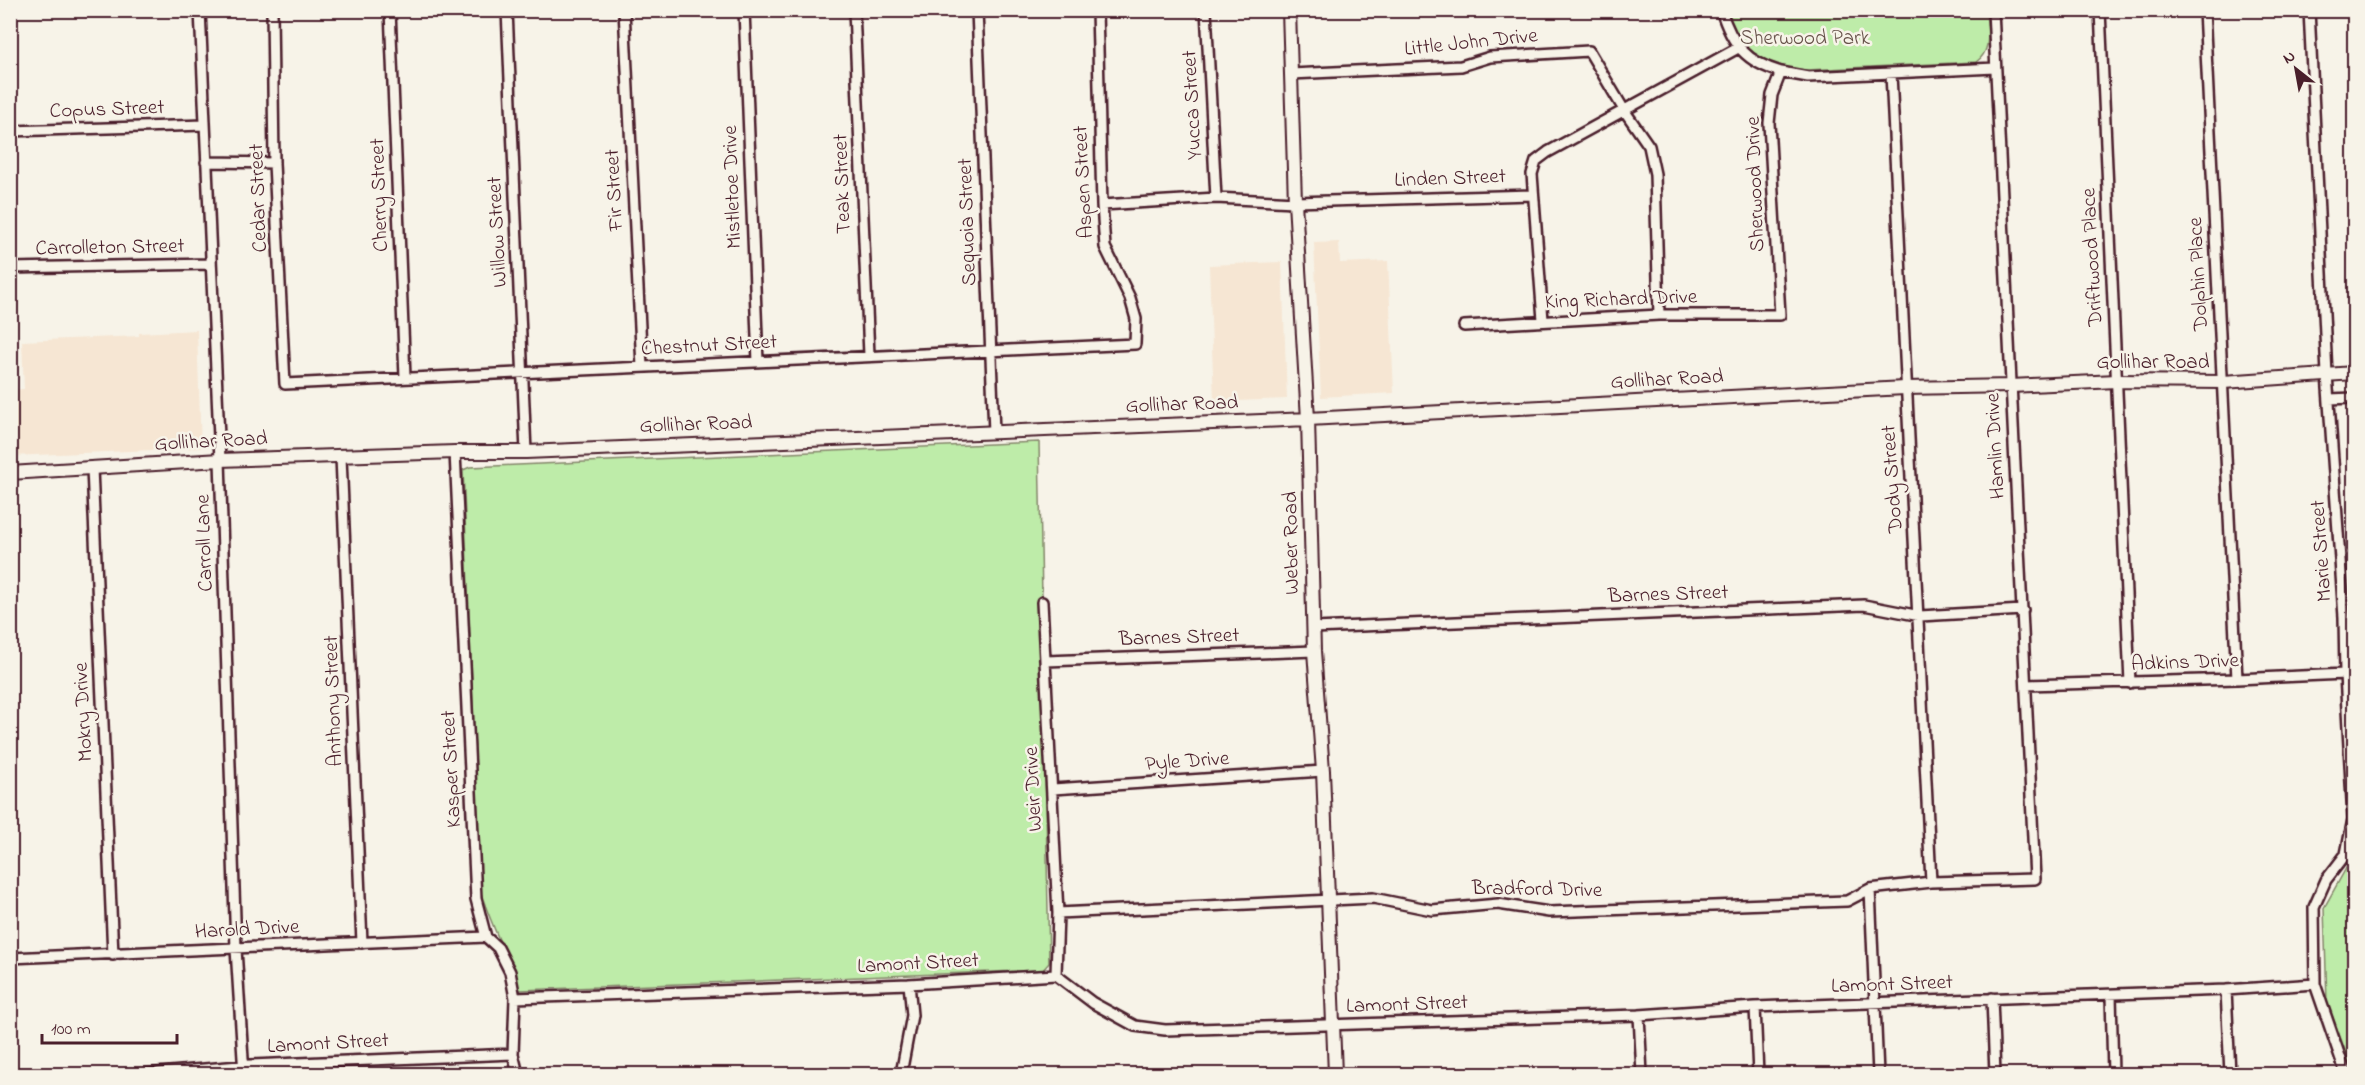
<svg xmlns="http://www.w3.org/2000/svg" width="2365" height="1085" font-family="'Indie Flower',sans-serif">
<rect width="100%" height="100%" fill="#f7f3e8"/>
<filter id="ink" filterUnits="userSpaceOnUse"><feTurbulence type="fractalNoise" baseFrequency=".0167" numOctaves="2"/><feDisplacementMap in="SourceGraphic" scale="12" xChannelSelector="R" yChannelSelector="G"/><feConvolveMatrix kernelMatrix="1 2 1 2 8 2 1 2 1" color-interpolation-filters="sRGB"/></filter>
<g filter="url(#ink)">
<path fill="#f6e6d3" d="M 1339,242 L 1340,263 L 1388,261 L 1394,393 L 1321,397 L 1314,243 Z
M 1282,262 L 1287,399 L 1214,402 L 1209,265 Z
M 197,330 L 201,448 L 11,456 L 11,390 L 24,389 L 22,341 L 139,336 L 139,333 Z"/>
<path fill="#beeca9" stroke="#84866a" stroke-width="1.5" d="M 1727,11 L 1986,11 C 1987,30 1993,50 1976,62 L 1806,70 C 1765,67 1739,51 1727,11 Z
M 1039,442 L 1049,963 L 1043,970 L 520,990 L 517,987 C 507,954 491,925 481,893 L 463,470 L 470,467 Z
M 2354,854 L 2354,1074 L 2327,1002 L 2324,908 Z"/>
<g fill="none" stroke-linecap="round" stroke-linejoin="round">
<defs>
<path id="minor" d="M 200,10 L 220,460 L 236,949 L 244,1074
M 272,10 L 274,163 L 285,384 L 1135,344 L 1136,319 L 1130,298 L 1105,247 L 1102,205 L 1097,10
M 390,10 L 405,377
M 507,10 L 526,452
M 624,10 L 642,367
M 744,10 L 758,362
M 854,10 L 869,355
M 977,10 L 994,432
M 1206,10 L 1216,198
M 2100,10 L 2130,683
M 2204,10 L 2237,679
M 2309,10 L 2327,374 L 2344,617 L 2345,674 L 2353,819 L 2346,854 L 2326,880 L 2314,907 L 2315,984 L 2346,1074
M 1781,72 L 1808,77 L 1995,68
M 1291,74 L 1461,66 L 1490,57 L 1589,51 L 1624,110 L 1649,146 L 1655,174 L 1659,315
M 1891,74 C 1903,343 1920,612 1931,882
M 10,131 L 205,125
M 206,162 L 274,163
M 1102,205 L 1216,198 L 1295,202 L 1532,195
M 10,268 L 211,264
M 1543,320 L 1532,174 L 1536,161 L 1548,152 L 1738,48
M 1464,326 L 1659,315 L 1780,315 L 1769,123 L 1772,95 L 1781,72 C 1746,62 1732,45 1721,10
M 10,356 L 11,357
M 2329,399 L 2354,398
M 455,452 L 476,899 L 486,937 L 498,948 L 510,972 L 515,998 L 513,1054 L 518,1074
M 341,457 L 362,943
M 92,468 L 113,955
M 1042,602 L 1058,913 L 1056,975
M 1314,628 L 1864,605 L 1920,616 L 2023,610
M 1046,661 L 1314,651
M 2027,685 L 2237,679 L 2345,674
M 1053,789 L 1323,771
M 1870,889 L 1878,1074
M 1058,913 L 1373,898 L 1432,910 L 1498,904 L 1549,912 L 1847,901 L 1870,889 L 1931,882 L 2035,879 L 1993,10
M 10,958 L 486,937
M 2226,990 L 2230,1074
M 2111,995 L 2113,1074
M 515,998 L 909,984 L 1056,975 L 1093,1003 L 1135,1026 L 1165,1030 L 1639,1015 L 1755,1007 L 2226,990 L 2315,984
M 1992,998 L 1995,1074
M 1755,1007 L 1758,1074
M 1639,1015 L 1642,1074
M 146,1074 L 251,1065 L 513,1054
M 901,1074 L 912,1015 L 909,984"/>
<path id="major" d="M 1289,10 L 1295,202 L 1308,419 L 1314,651 L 1323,771 L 1335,1074
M 10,473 L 220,460 L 455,452 L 526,452 L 1308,419 L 1905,388 L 2011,386 L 2117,381 L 2223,382 L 2354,373"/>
</defs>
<use href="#minor" stroke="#4a1f2b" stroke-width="14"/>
<use href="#major" stroke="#4a1f2b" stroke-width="16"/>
<use href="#minor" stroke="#f7f3e8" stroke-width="9"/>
<use href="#major" stroke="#f7f3e8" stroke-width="12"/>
</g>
</g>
<g text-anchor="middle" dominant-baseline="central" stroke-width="5" stroke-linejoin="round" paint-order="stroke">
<g font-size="21" fill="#67524a" stroke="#f7f3e8">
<text x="1805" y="39">Sherwood Park</text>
</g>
<g font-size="21" fill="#4a1f2b" stroke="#f7f3e8">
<text transform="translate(1471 43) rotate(-6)">Little John Drive</text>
<text transform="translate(1193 105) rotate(-93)">Yucca Street</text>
<text transform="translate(107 110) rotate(-2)">Copus Street</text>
<text transform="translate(1450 179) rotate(-2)">Linden Street</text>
<text transform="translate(1084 182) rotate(-93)">Aspen Street</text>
<text transform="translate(843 184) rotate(-92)">Teak Street</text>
<text transform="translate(1756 184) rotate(-92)">Sherwood Drive</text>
<text transform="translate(733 187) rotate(-92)">Mistletoe Drive</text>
<text transform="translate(615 190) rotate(-93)">Fir Street</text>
<text transform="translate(380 195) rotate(-92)">Cherry Street</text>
<text transform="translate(259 198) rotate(-92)">Cedar Street</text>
<text transform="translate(968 222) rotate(-92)">Sequoia Street</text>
<text transform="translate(498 232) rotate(-93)">Willow Street</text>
<text transform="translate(110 248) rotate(-1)">Carrolleton Street</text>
<text transform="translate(2093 257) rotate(-93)">Driftwood Place</text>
<text transform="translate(2199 274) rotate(-93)">Dolphin Place</text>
<text transform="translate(1621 300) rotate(-2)">King Richard Drive</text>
<text transform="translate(709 346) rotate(-3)">Chestnut Street</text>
<text x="2153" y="363">Gollihar Road</text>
<text transform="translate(1667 380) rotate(-3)">Gollihar Road</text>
<text transform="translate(1182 405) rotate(-2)">Gollihar Road</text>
<text transform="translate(696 425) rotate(-2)">Gollihar Road</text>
<text transform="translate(211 442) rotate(-3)">Gollihar Road</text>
<text transform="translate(1996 446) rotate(-93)">Hamlin Drive</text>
<text transform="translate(1893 479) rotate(-94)">Dody Street</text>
<text transform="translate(205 543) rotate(-92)">Carroll Lane</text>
<text transform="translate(1292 543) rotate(-91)">Weber Road</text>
<text transform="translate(2322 551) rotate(-94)">Marie Street</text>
<text transform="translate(1668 595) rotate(-2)">Barnes Street</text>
<text transform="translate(1179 638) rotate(-2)">Barnes Street</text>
<text transform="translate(2185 663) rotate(-2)">Adkins Drive</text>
<text transform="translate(334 701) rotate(-92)">Anthony Street</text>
<text transform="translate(84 712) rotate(-93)">Mokry Drive</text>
<text transform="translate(1187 762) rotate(-4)">Pyle Drive</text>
<text transform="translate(452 769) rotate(-93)">Kasper Street</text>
<text transform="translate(1034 789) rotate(-93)">Weir Drive</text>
<text transform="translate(1537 890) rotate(1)">Bradford Drive</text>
<text transform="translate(247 930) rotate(-3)">Harold Drive</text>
<text transform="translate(918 964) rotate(-3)">Lamont Street</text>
<text transform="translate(1892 985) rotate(-2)">Lamont Street</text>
<text transform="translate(1407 1005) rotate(-2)">Lamont Street</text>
<text transform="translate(328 1044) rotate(-3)">Lamont Street</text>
</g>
</g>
<rect width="2365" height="1085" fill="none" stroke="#f7f3e8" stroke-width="36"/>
<rect x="18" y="18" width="2329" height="1049" fill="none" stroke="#4a1f2b" stroke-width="2" filter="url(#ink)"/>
<g transform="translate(2296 69) rotate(329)" stroke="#f7f3e8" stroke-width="4.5" paint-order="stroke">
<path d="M0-4.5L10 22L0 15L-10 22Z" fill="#4a1f2b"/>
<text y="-9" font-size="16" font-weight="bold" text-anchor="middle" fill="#4a1f2b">N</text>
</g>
<path d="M42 1034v9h135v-9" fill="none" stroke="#4a1f2b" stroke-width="3"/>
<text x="51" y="1034" font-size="18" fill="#4a1f2b" stroke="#f7f3e8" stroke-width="4.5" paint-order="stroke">100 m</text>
</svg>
